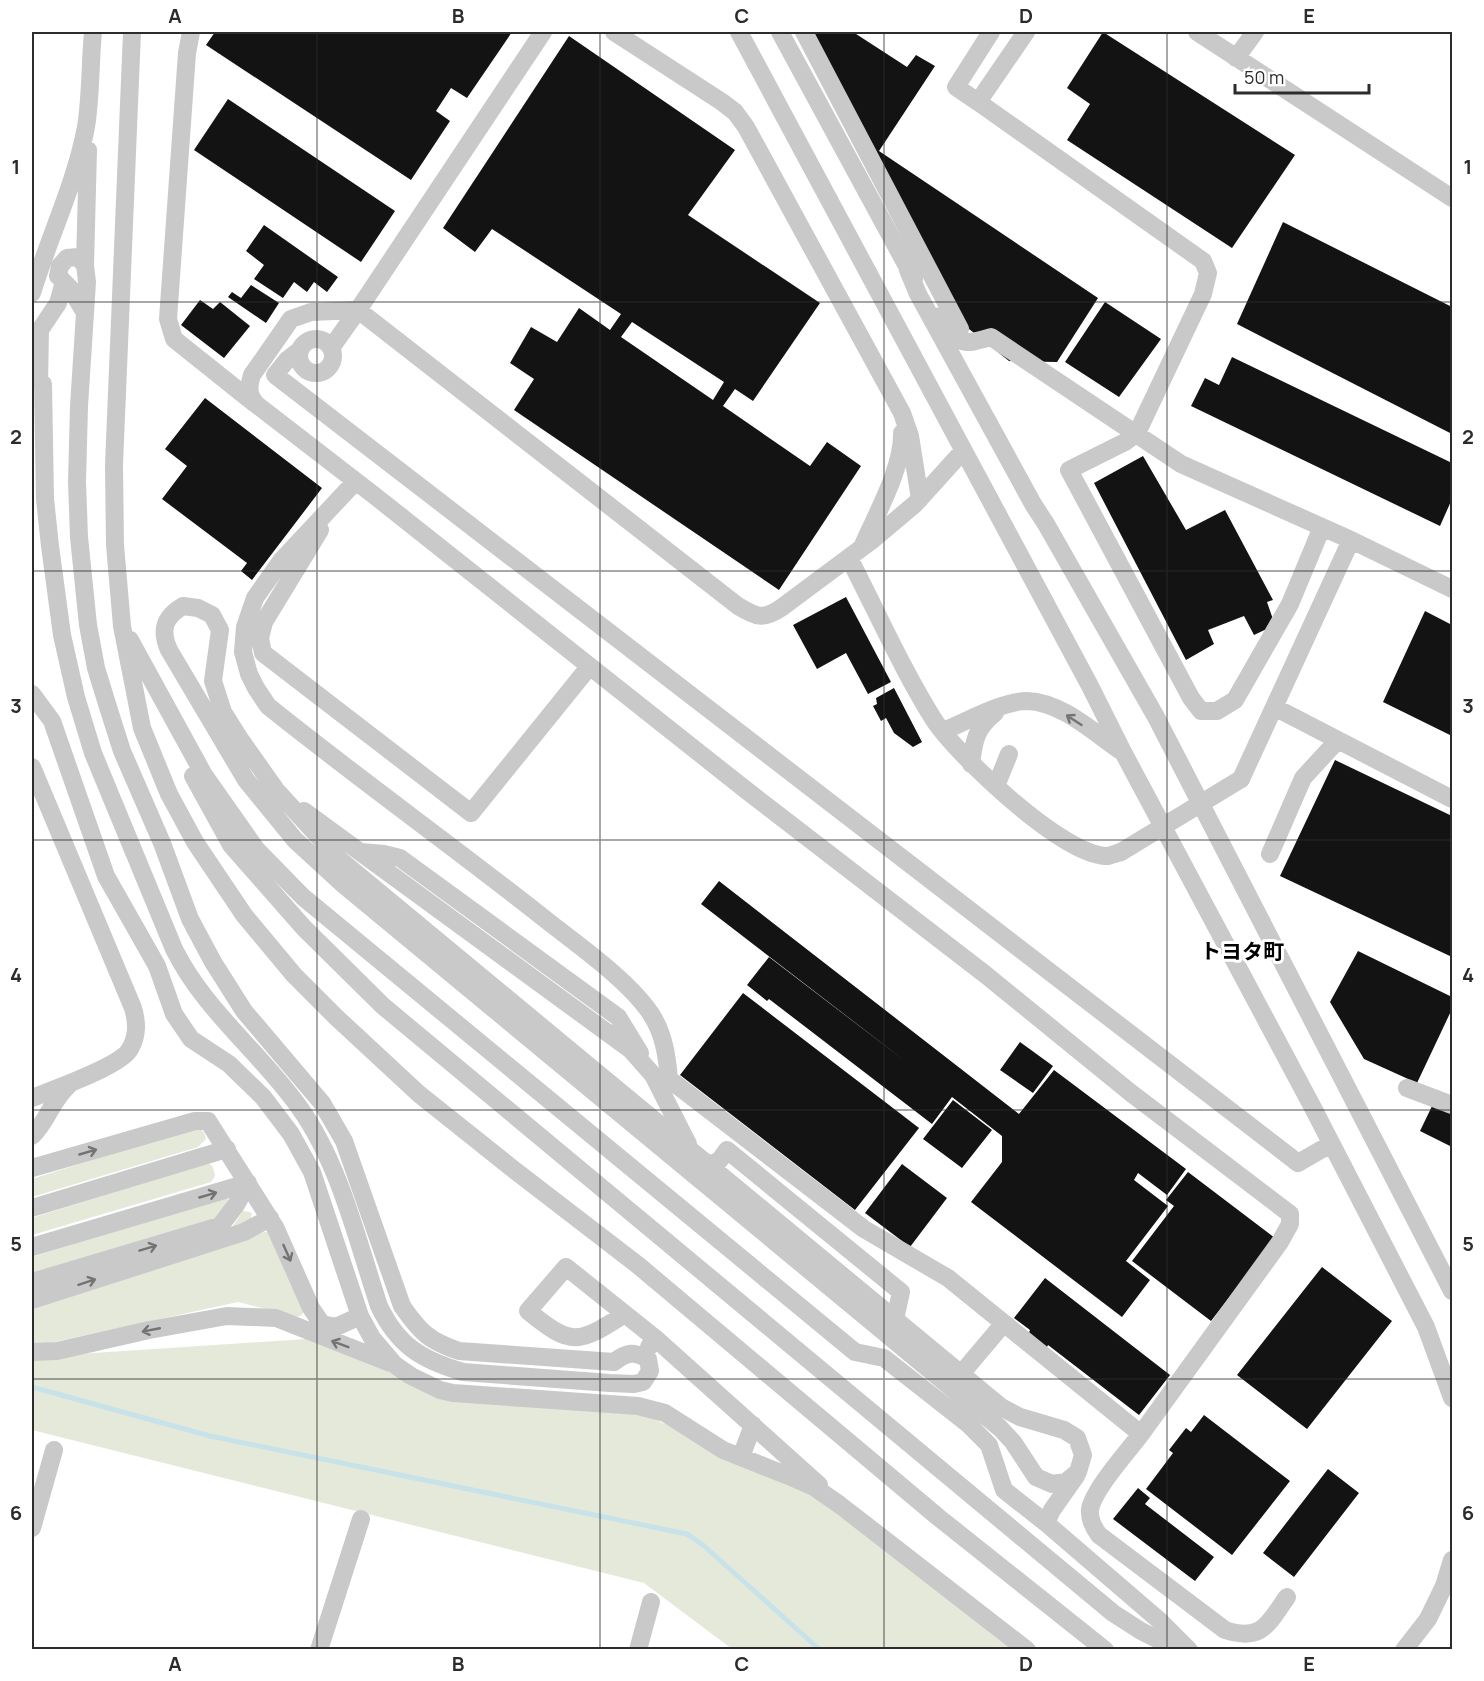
<svg xmlns="http://www.w3.org/2000/svg" width="1484" height="1681" font-family="Manrope,'Noto Sans JP',sans-serif">
<rect width="100%" height="100%" fill="#fff"/>
<path fill="#e5e9da" d="M 196,1127 C 202,1129 205,1132 206,1139 L 198,1147 L 32,1197 L 32,1179 Z
M 204,1164 L 210,1164 L 213,1167 L 215,1176 L 211,1182 L 32,1235 L 32,1218 Z
M 221,1198 L 229,1199 L 220,1218 L 32,1277 L 32,1257 Z
M 243,1211 L 250,1212 L 252,1214 L 250,1222 L 231,1229 Z
M 268,1231 L 304,1310 L 302,1315 L 297,1317 L 238,1302 L 45,1344 L 32,1343 L 32,1304 Z
M 321,1338 L 435,1395 L 644,1415 L 705,1441 L 817,1493 L 1020,1649 L 732,1649 L 644,1583 L 32,1430 L 32,1357 Z"/>
<g fill="none" stroke-linecap="round" stroke-linejoin="round">
<path stroke="#c7e2e9" stroke-width="5" d="M 32,1387 L 210,1436 L 687,1534 L 703,1545 L 820,1650"/>
</g>
<path fill="#131313" fill-rule="evenodd" d="M 215,32 L 512,32 L 467,98 L 451,88 L 436,111 L 450,121 L 411,180 L 206,45 Z
M 800,32 L 853,32 L 907,67 L 916,55 L 935,66 L 879,151 L 1098,298 L 1057,362 L 1009,361 L 964,325 Z
M 1103,32 L 1295,155 L 1232,248 L 1067,140 L 1090,104 L 1067,88 Z
M 569,36 L 735,150 L 688,215 L 820,303 L 753,401 L 735,389 L 723,406 L 810,466 L 827,442 L 861,466 L 779,590 L 514,410 L 534,379 L 510,363 L 531,327 L 557,342 L 579,308 L 610,330 L 621,314 L 492,229 L 475,252 L 443,228 ZM 632,322 L 724,382 L 713,400 L 621,337 Z
M 228,99 L 395,211 L 361,262 L 194,150 Z
M 1283,222 L 1452,307 L 1452,434 L 1237,324 Z
M 264,225 L 338,277 L 327,292 L 314,282 L 307,292 L 294,282 L 283,298 L 254,279 L 264,265 L 246,251 Z
M 251,285 L 279,303 L 266,323 L 228,297 L 232,292 L 241,298 Z
M 200,300 L 213,309 L 220,302 L 250,326 L 224,358 L 181,325 Z
M 1105,302 L 1161,339 L 1119,397 L 1065,362 Z
M 1232,357 L 1452,463 L 1452,499 L 1440,526 L 1191,406 L 1205,378 L 1219,385 Z
M 205,398 L 322,488 L 252,580 L 241,571 L 247,563 L 162,499 L 187,466 L 165,449 Z
M 1143,456 L 1186,530 L 1225,510 L 1273,600 L 1267,602 L 1275,625 L 1254,635 L 1244,616 L 1208,630 L 1214,644 L 1186,660 L 1094,483 Z
M 846,597 L 891,682 L 868,694 L 846,653 L 817,669 L 793,625 Z
M 1425,611 L 1452,625 L 1452,736 L 1383,702 Z
M 894,688 L 922,742 L 913,747 L 894,733 L 886,718 L 881,721 L 873,706 L 877,704 L 876,698 Z
M 1335,760 L 1452,816 L 1452,957 L 1280,876 Z
M 719,881 L 1019,1114 L 1054,1070 L 1186,1169 L 1167,1195 L 1138,1173 L 1134,1180 L 1168,1206 L 1126,1261 L 1150,1280 L 1122,1317 L 971,1202 L 1002,1162 L 1002,1136 L 952,1097 L 932,1124 L 769,999 L 767,1001 L 747,985 L 769,957 L 909,1064 L 701,904 Z
M 1358,951 L 1452,997 L 1452,1009 L 1417,1083 L 1364,1059 L 1330,1002 Z
M 743,993 L 919,1128 L 855,1210 L 680,1075 Z
M 1020,1042 L 1053,1066 L 1033,1093 L 1000,1070 Z
M 953,1100 L 992,1130 L 962,1168 L 923,1139 Z
M 1434,1102 L 1452,1110 L 1452,1147 L 1420,1131 Z
M 902,1164 L 947,1198 L 910,1247 L 865,1213 Z
M 1188,1172 L 1275,1238 L 1211,1321 L 1132,1261 L 1174,1206 L 1166,1200 Z
M 1322,1267 L 1392,1321 L 1307,1429 L 1237,1375 Z
M 1045,1278 L 1170,1375 L 1139,1415 L 1048,1345 L 1046,1349 L 1028,1335 L 1030,1330 L 1014,1318 Z
M 1204,1415 L 1290,1481 L 1232,1555 L 1146,1489 L 1173,1453 L 1169,1450 L 1186,1428 L 1191,1432 Z
M 1328,1469 L 1359,1493 L 1294,1577 L 1263,1553 Z
M 1138,1488 L 1150,1498 L 1145,1504 L 1214,1557 L 1195,1581 L 1113,1519 Z"/>
<g fill="none" stroke-linecap="round" stroke-linejoin="round">
<path stroke="#c9c9c9" stroke-width="18" d="M 132,32 L 114,465 L 115,545 L 122,626 L 142,728 L 169,794 L 195,842 L 244,915 L 294,975 L 337,1018 L 419,1094 L 513,1169 L 639,1266 L 938,1517 L 1105,1650
M 191,32 L 187,53 L 168,319 L 174,339 L 254,403
M 614,32 L 722,102 L 735,112 L 746,127 L 902,413 L 910,436 L 920,499
M 739,32 L 1090,686 L 1123,752 L 1312,1106 L 1426,1327 L 1452,1398
M 780,32 L 914,279
M 804,32 L 960,329
M 1026,32 L 978,102 L 1203,261 L 1208,273 L 1203,294 L 1137,433 L 1125,442 L 1069,470 L 1191,698 L 1201,711 L 1217,711 L 1235,700 L 1290,604 L 1322,527
M 1197,32 L 1452,198
M 1236,58 L 1255,32
M 978,102 L 956,87 L 991,32
M 85,265 L 88,150
M 908,270 L 918,294 L 1033,504 L 1046,524 L 1156,717 L 1452,1291
M 64,282 L 58,303 L 40,330 L 39,384 L 43,384 L 45,499 L 50,546 L 62,635 L 76,697 L 93,753 L 174,949 C 204,1010 260,1052 299,1107 C 340,1164 357,1240 379,1306 C 398,1346 422,1360 463,1372 L 610,1383 L 634,1384 L 643,1382 L 650,1371 L 648,1359 C 634,1351 627,1352 614,1362 L 459,1351 C 429,1341 420,1332 402,1306 L 344,1141 L 322,1103 L 244,1011 L 213,962 L 190,919 L 162,843 L 122,751 L 108,707 L 96,668 L 88,625 L 79,537 L 77,482 L 79,406 L 87,282 L 85,265 L 78,257 L 67,258 L 60,266 L 58,276 L 70,288 L 84,311
M 32,293 C 49,237 75,185 86,127 C 91,96 90,63 93,32
M 940,316 C 960,343 958,347 991,337 L 1181,464 L 1351,540 L 1452,589
M299 356a17 17 0 1 1 34 0a17 17 0 1 1-34 0Z
M 331,348 L 358,310 L 738,606 C 756,617 763,620 781,608 L 871,541 L 915,504 L 963,451
M 301,349 L 287,360 L 275,375 L 1298,1163 L 1331,1144
M 355,482 L 281,561 L 255,598 L 245,627 L 243,652 L 249,674 L 256,688 L 268,706 C 360,780 457,849 550,923 C 581,947 630,982 651,1014 C 664,1034 667,1056 669,1079 L 864,1229 L 948,1278 L 1141,1434 L 1280,1242 L 1290,1224 L 1290,1214 L 1131,1093 L 986,975 L 746,790 L 375,496 L 257,405 C 248,395 248,388 252,375 L 291,319 L 311,312 L 358,310 L 543,32
M 320,530 L 264,622 L 260,638 L 263,653 L 471,813 L 589,667
M 863,545 C 877,513 903,467 902,433
M 849,558 C 877,612 902,669 934,720 C 958,756 1064,857 1108,856 C 1112,855 1117,853 1121,852
M 183,606 L 198,608 L 212,615 L 220,630 L 213,681 L 223,712 L 240,739 L 276,790 L 340,860 L 1001,1407 L 1020,1417 L 1064,1430 L 1077,1438 L 1083,1455 L 1078,1472 L 1066,1482 L 1052,1484 L 1036,1477 L 1013,1442 L 1000,1428 L 344,885 L 295,840 L 246,780 L 169,650 C 160,630 164,617 183,606 Z
M 130,640 L 204,775 L 256,849 L 303,897 L 855,1352 L 884,1358 L 968,1424 L 989,1445 L 1004,1490 L 1046,1523 L 1160,1621 L 1189,1650
M 32,694 L 52,721 L 106,876 L 157,966 L 174,1014 L 191,1039 L 229,1064 L 263,1097 L 291,1134 L 312,1172 L 360,1316 L 372,1338 L 395,1365 L 411,1376 L 440,1390 L 453,1393 L 638,1406 L 665,1413 L 723,1450 L 791,1477 L 814,1487 L 840,1505 L 1027,1650
M 1274,707 L 1452,799
M 943,731 C 966,722 1002,701 1027,701 C 1062,702 1094,733 1121,751
M 971,764 C 974,740 976,728 995,713
M 32,767 L 133,1008 C 137,1022 138,1035 130,1049 C 121,1066 52,1090 32,1098
M 193,776 L 231,845 L 304,928 L 383,1006 L 1113,1613 L 1141,1631 L 1179,1650
M 1241,779 L 1351,540
M 996,786 L 1009,754
M 304,811 L 631,1050 L 653,1075 L 688,1144
M 361,852 L 384,854 L 400,858 L 618,1017 L 640,1053
M 1270,854 L 1303,778 L 1338,740
M 1407,1088 L 1452,1105
M 32,1136 C 48,1121 52,1099 69,1085
M 708,1165 L 719,1161 L 727,1150 L 901,1292 L 895,1319
M 32,1168 L 195,1121 L 208,1121 L 275,1227 L 311,1308 L 322,1324 L 336,1327 L 360,1316
M 32,1208 L 227,1149
M 32,1247 L 248,1183
M 32,1282 L 220,1226 L 236,1205 L 248,1183
M 32,1300 L 244,1232 L 270,1218
M 625,1314 C 578,1344 572,1347 528,1311 L 566,1267 L 655,1338
M 649,1347 L 655,1338 L 819,1485
M 32,1352 L 57,1351 L 149,1330 L 227,1316 L 276,1318 L 390,1363
M 961,1374 L 1004,1323
M 1141,1434 C 1128,1451 1094,1489 1090,1509 C 1089,1519 1093,1527 1099,1535 L 1225,1630 C 1262,1642 1268,1624 1287,1597
M 741,1457 L 753,1425
M 1046,1523 L 1052,1510 L 1076,1476
M 32,1528 L 54,1450
M 319,1650 L 361,1519
M 638,1650 L 651,1602
M 1404,1650 L 1428,1619 L 1444,1586 L 1452,1560"/>
<path stroke="#c9c9c9" stroke-width="18" d="M 1121,852 L 1241,779"/>
</g>
<defs><path id="oneway-shaft" d="M-6 0H5M1.5-3L5.5 0L1.5 3" fill="none" stroke-width="1.6" stroke-linecap="round" stroke-linejoin="round" transform="scale(1.5)"/></defs>
<g stroke="#737373">
<use href="#oneway-shaft" transform="translate(1074 720) rotate(-147)"/>
<use href="#oneway-shaft" transform="translate(88 1152) rotate(-16)"/>
<use href="#oneway-shaft" transform="translate(208 1195) rotate(-16)"/>
<use href="#oneway-shaft" transform="translate(148 1248) rotate(-17)"/>
<use href="#oneway-shaft" transform="translate(287 1253) rotate(66)"/>
<use href="#oneway-shaft" transform="translate(87 1282) rotate(-18)"/>
<use href="#oneway-shaft" transform="translate(151 1330) rotate(169)"/>
<use href="#oneway-shaft" transform="translate(340 1344) rotate(-159)"/>
</g>
<path fill="none" stroke="#2c2c2c" stroke-width="1.5" stroke-opacity="0.55" d="M 317,32 L 317,1650M 600,32 L 600,1650M 884,32 L 884,1650M 1167,32 L 1167,1650M 32,302 L 1452,302M 32,571 L 1452,571M 32,840 L 1452,840M 32,1110 L 1452,1110M 32,1379 L 1452,1379"/>
<g text-anchor="middle" dominant-baseline="central" stroke-width="6" stroke-linejoin="round" paint-order="stroke">
<g font-size="21" font-weight="bold" fill="#000" stroke="#fff">
<text x="1242" y="951">トヨタ町</text>
</g>
</g>
<rect width="1484" height="1681" fill="none" stroke="#ffffff" stroke-width="66"/>
<path d="M1235 84v9h134v-9" fill="none" stroke="#2c2c2c" stroke-width="3"/>
<text x="1244" y="84" font-size="18" fill="#2c2c2c" stroke="#ffffff" stroke-width="4.5" paint-order="stroke">50 m</text>
<rect x="33" y="33" width="1418" height="1615" fill="none" stroke="#2c2c2c" stroke-width="2"/>
<g font-size="20" text-anchor="middle" font-weight="bold" fill="#2c2c2c">
<text x="175" y="23">A</text>
<text x="458" y="23">B</text>
<text x="742" y="23">C</text>
<text x="1026" y="23">D</text>
<text x="1309" y="23">E</text>
<text x="16" y="174">1</text>
<text x="1468" y="174">1</text>
<text x="16" y="444">2</text>
<text x="1468" y="444">2</text>
<text x="16" y="713">3</text>
<text x="1468" y="713">3</text>
<text x="16" y="982">4</text>
<text x="1468" y="982">4</text>
<text x="16" y="1251">5</text>
<text x="1468" y="1251">5</text>
<text x="16" y="1520">6</text>
<text x="1468" y="1520">6</text>
<text x="175" y="1671">A</text>
<text x="458" y="1671">B</text>
<text x="742" y="1671">C</text>
<text x="1026" y="1671">D</text>
<text x="1309" y="1671">E</text>
</g>
</svg>
